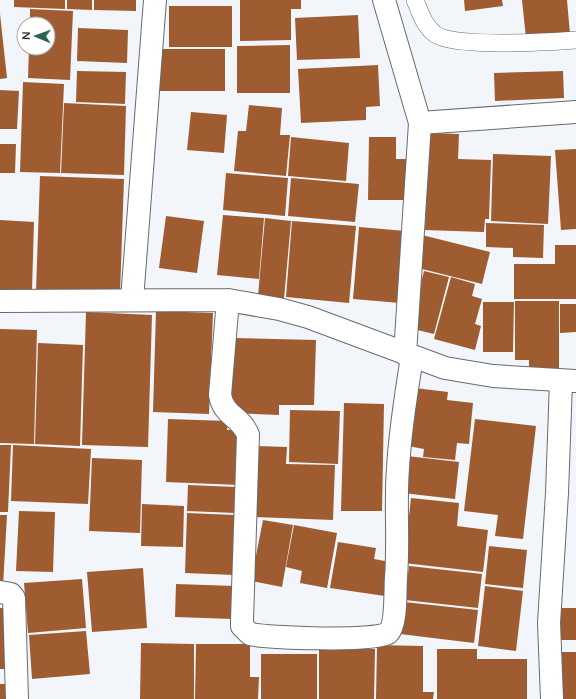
<svg xmlns="http://www.w3.org/2000/svg" width="576" height="699" font-family="Mulish,sans-serif">
<rect width="100%" height="100%" fill="#f2f5fa"/>
<path fill="#9f5c31" d="M 14,0 L 65,0 L 65,9 L 14,7 Z
M 67,0 L 92,0 L 92,10 L 67,9 Z
M 94,0 L 136,0 L 136,11 L 94,10 Z
M 240,0 L 301,0 L 301,9 L 291,9 L 291,40 L 240,41 Z
M 464,0 L 502,0 L 503,6 L 465,11 Z
M 522,0 L 567,0 L 570,34 L 526,38 Z
M 169,6 L 232,6 L 232,47 L 169,47 Z
M 30,9 L 73,11 L 70,80 L 28,78 L 29,48 L 48,48 L 48,24 L 30,24 Z
M 0,14 L 7,78 L 0,79 Z
M 358,15 L 360,58 L 297,60 L 295,18 Z
M 78,28 L 128,30 L 127,63 L 77,61 Z
M 290,45 L 290,93 L 237,93 L 237,46 Z
M 158,49 L 225,49 L 225,91 L 158,91 Z
M 378,65 L 380,106 L 366,107 L 366,120 L 301,123 L 298,69 Z
M 77,71 L 126,72 L 125,104 L 76,102 Z
M 563,71 L 564,98 L 495,101 L 494,73 Z
M 23,82 L 64,84 L 60,173 L 20,172 Z
M 0,90 L 19,91 L 17,129 L 0,129 Z
M 64,103 L 126,106 L 124,175 L 61,173 Z
M 249,105 L 282,108 L 280,135 L 290,135 L 286,176 L 234,171 L 238,131 L 246,131 Z
M 191,112 L 227,115 L 224,153 L 187,150 Z
M 429,133 L 459,134 L 458,159 L 491,160 L 489,219 L 485,219 L 484,232 L 425,230 Z
M 291,137 L 349,143 L 346,181 L 288,176 Z
M 369,137 L 396,137 L 396,159 L 412,159 L 412,200 L 368,200 Z
M 0,144 L 16,144 L 15,173 L 0,173 Z
M 576,149 L 576,229 L 561,230 L 555,150 Z
M 493,154 L 551,156 L 548,224 L 491,221 Z
M 226,173 L 288,178 L 285,216 L 223,210 Z
M 40,176 L 124,179 L 120,294 L 36,291 Z
M 291,178 L 359,184 L 355,222 L 288,216 Z
M 223,215 L 264,218 L 259,279 L 217,275 Z
M 166,216 L 204,221 L 197,273 L 159,268 Z
M 265,218 L 291,221 L 284,299 L 258,296 Z
M 0,220 L 34,222 L 32,291 L 0,290 Z
M 292,221 L 356,226 L 349,303 L 286,297 Z
M 486,223 L 544,225 L 543,258 L 513,257 L 513,248 L 486,247 Z
M 359,227 L 406,231 L 400,303 L 353,299 Z
M 422,235 L 490,252 L 482,284 L 414,267 Z
M 555,245 L 576,245 L 576,299 L 514,299 L 514,264 L 555,264 Z
M 424,271 L 449,277 L 434,334 L 409,328 Z
M 451,277 L 475,284 L 472,296 L 482,299 L 475,324 L 481,326 L 475,350 L 434,339 Z
M 515,301 L 559,301 L 559,374 L 529,374 L 529,360 L 515,360 Z
M 483,302 L 514,302 L 513,352 L 483,352 Z
M 560,304 L 576,304 L 576,332 L 560,333 Z
M 156,311 L 213,313 L 209,414 L 153,412 Z
M 86,312 L 152,315 L 148,447 L 82,445 Z
M 0,329 L 37,330 L 34,444 L 0,443 Z
M 234,338 L 316,340 L 314,405 L 279,405 L 279,415 L 231,413 Z
M 38,343 L 83,345 L 80,446 L 35,444 Z
M 415,388 L 448,392 L 447,400 L 473,403 L 469,444 L 457,443 L 455,460 L 423,457 L 424,449 L 408,446 Z
M 344,403 L 384,404 L 382,511 L 341,511 Z
M 290,410 L 340,411 L 338,464 L 289,462 Z
M 168,419 L 228,421 L 227,430 L 240,430 L 239,485 L 166,482 Z
M 475,419 L 536,426 L 523,539 L 495,536 L 498,515 L 464,511 Z
M 0,445 L 11,445 L 8,512 L 0,512 Z
M 13,445 L 91,449 L 88,504 L 11,501 Z
M 257,446 L 287,447 L 286,464 L 335,465 L 333,520 L 255,517 Z
M 407,456 L 459,462 L 455,499 L 403,493 Z
M 92,458 L 142,460 L 140,533 L 89,531 Z
M 188,485 L 236,487 L 236,513 L 187,511 Z
M 411,498 L 459,503 L 457,526 L 488,530 L 483,572 L 404,563 Z
M 142,504 L 184,506 L 183,547 L 141,546 Z
M 19,511 L 55,512 L 53,572 L 16,571 Z
M 187,513 L 235,515 L 234,575 L 185,573 Z
M 0,515 L 7,515 L 3,586 L 0,586 Z
M 263,520 L 293,525 L 282,587 L 251,581 Z
M 294,525 L 337,533 L 327,588 L 300,583 L 302,571 L 286,567 Z
M 338,542 L 376,548 L 374,559 L 390,562 L 385,596 L 330,588 Z
M 489,546 L 527,550 L 523,588 L 485,584 Z
M 409,566 L 482,574 L 478,608 L 405,600 Z
M 143,568 L 147,628 L 92,632 L 87,572 Z
M 82,579 L 86,628 L 28,633 L 24,583 Z
M 176,584 L 234,586 L 233,619 L 175,617 Z
M 485,586 L 523,591 L 516,651 L 478,646 Z
M 404,602 L 478,610 L 474,643 L 400,634 Z
M 0,608 L 7,608 L 7,669 L 0,669 Z
M 560,608 L 576,608 L 576,640 L 560,640 Z
M 86,631 L 90,674 L 32,679 L 29,635 Z
M 141,643 L 194,644 L 194,699 L 140,699 Z
M 196,644 L 250,644 L 250,677 L 259,677 L 258,699 L 195,699 Z
M 377,645 L 423,646 L 423,692 L 434,692 L 433,699 L 376,699 Z
M 319,648 L 375,649 L 374,699 L 319,699 Z
M 437,649 L 477,649 L 477,659 L 527,659 L 527,699 L 437,699 Z
M 556,652 L 576,652 L 576,699 L 556,699 Z
M 261,654 L 317,654 L 317,699 L 261,699 Z
M 0,684 L 9,684 L 9,699 L 0,699 Z"/>
<g fill="none" stroke-linecap="round" stroke-linejoin="round">
<defs>
<path id="service" d="M 415,0 C 420,12 424,26 435,34 C 453,48 550,42 576,40"/>
<path id="minor" d="M 384,0 L 420,123 L 576,112
M 132,300 L 155,0
M 228,300 L 220,395 C 224,417 241,416 248,435 L 242,620 L 242,626 L 250,634 C 267,638 377,642 388,633 C 397,625 395,589 396,577 C 399,541 395,504 398,468 C 400,431 406,394 412,357
M 0,301 L 228,300 L 279,309 L 308,317 L 445,368 L 493,376 L 576,381
M 405,354 L 420,123
M 0,592 L 11,594 L 14,598 L 17,699
M 552,699 L 549,623 L 557,493 L 561,381"/>
</defs>
<use href="#service" stroke="#676a6e" stroke-width="18"/>
<use href="#minor" stroke="#676a6e" stroke-width="24"/>
<use href="#service" stroke="#fff" stroke-width="17"/>
<use href="#minor" stroke="#fff" stroke-width="22"/>
</g>
<g transform="translate(36 36) rotate(272)"><circle r="19" fill="#ffffff" stroke="#a9a9aa"/>
<path d="M0-3L7 15L0 10L-7 15Z" fill="#2b654e"/>
<text y="-6" font-size="11" font-weight="bold" text-anchor="middle" fill="#27282a">N</text>
</g>
</svg>
